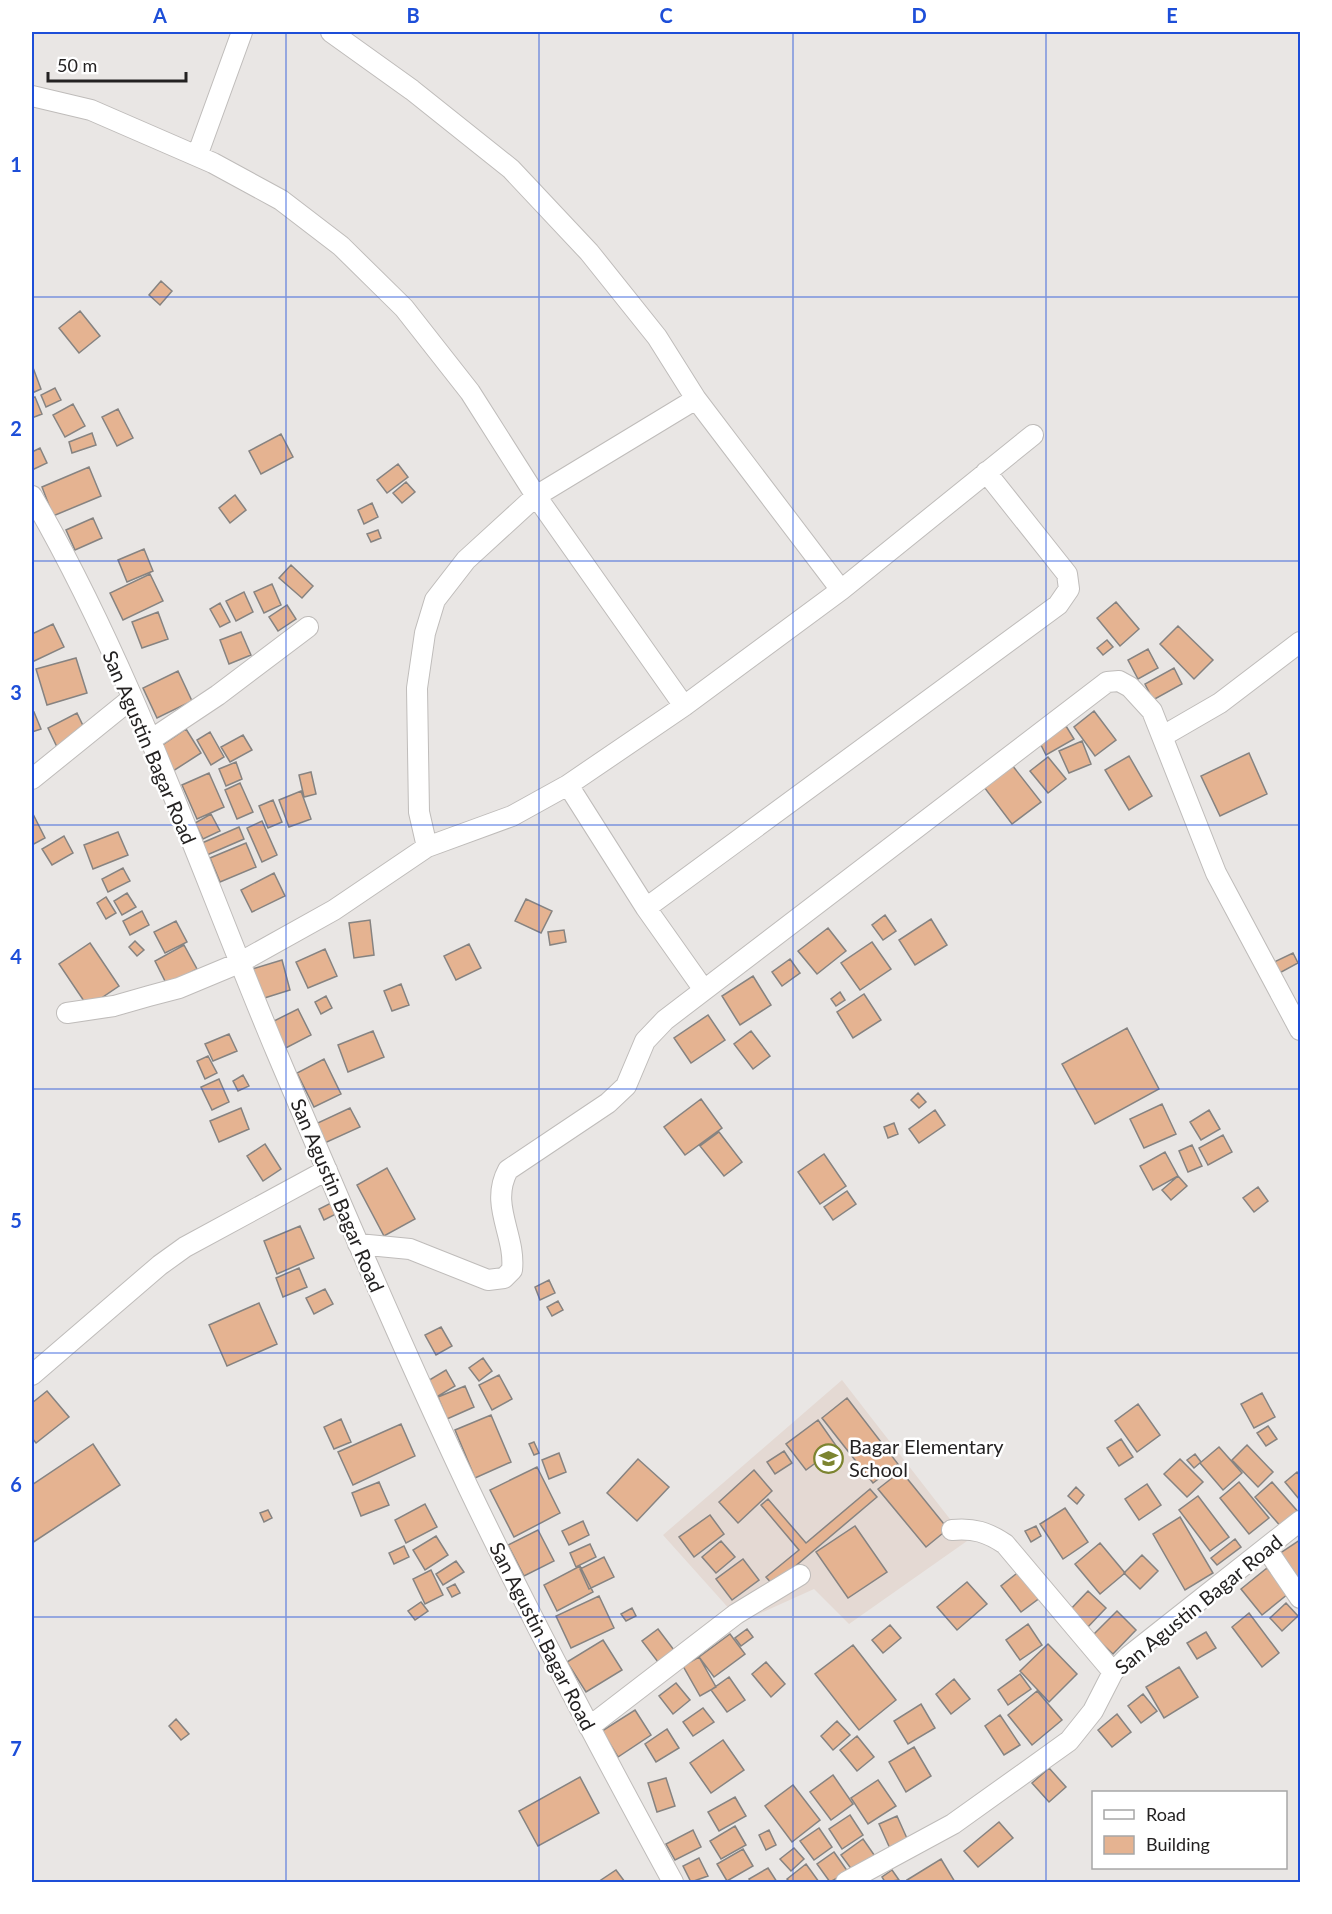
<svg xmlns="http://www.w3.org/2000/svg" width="1332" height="1914" font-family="Lato,sans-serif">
<rect width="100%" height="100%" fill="#e9e6e4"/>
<path fill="#e4d9d3" d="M 842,1380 L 967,1541 L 849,1624 L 814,1589 L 741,1622 L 663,1535 Z"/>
<path fill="#e5b391" stroke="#868381" stroke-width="1.5" d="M 161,281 L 172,291 L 160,305 L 149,295 Z
M 80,311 L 100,336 L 79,353 L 59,328 Z
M 32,365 L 41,389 L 32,393 Z
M 55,388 L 61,400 L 46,407 L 41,395 Z
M 35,397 L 42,414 L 32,418 L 32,398 Z
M 73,404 L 85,426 L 65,437 L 53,415 Z
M 118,409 L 133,438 L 117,446 L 102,417 Z
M 92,433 L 96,445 L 72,453 L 69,442 Z
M 281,434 L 293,457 L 261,474 L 249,451 Z
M 40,448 L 47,463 L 32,470 L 32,452 Z
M 398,464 L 408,477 L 387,493 L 377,480 Z
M 89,467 L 101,496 L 53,516 L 42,487 Z
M 406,482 L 415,492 L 402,503 L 393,493 Z
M 235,495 L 246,510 L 230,523 L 219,508 Z
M 372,503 L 378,517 L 364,524 L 358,510 Z
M 93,518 L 102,538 L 75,550 L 66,530 Z
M 378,530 L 381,538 L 371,542 L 367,534 Z
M 144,549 L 153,571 L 127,582 L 118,560 Z
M 291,565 L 313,586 L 302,598 L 279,578 Z
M 150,574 L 163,601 L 123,620 L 110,593 Z
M 272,584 L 281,605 L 264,613 L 254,592 Z
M 244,592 L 253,612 L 236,621 L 226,601 Z
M 1116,602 L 1139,629 L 1120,646 L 1097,618 Z
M 220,603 L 230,622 L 220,627 L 210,609 Z
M 287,605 L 296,619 L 278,631 L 269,617 Z
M 158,612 L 168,639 L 142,648 L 132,622 Z
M 53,624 L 64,647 L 32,662 L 32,634 Z
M 1178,626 L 1213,660 L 1194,679 L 1160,644 Z
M 241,632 L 251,655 L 229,664 L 220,640 Z
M 1107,640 L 1113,647 L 1103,655 L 1097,648 Z
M 1148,649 L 1158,668 L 1138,679 L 1128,660 Z
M 76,658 L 87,693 L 47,705 L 36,669 Z
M 1174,668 L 1182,684 L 1153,700 L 1145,684 Z
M 178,671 L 192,701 L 157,718 L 143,688 Z
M 1094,711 L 1116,740 L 1095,756 L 1074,727 Z
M 34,712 L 41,729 L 32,732 L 32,713 Z
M 77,713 L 86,732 L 57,747 L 48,728 Z
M 1066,726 L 1074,739 L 1046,755 L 1039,741 Z
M 186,729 L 201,753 L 170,773 L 155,750 Z
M 210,732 L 224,757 L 211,765 L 197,740 Z
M 243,735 L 252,750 L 230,762 L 221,747 Z
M 1082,741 L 1091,764 L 1069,773 L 1059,751 Z
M 1249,753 L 1267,794 L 1220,816 L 1201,776 Z
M 1129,756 L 1152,796 L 1129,810 L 1105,770 Z
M 1048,757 L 1066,779 L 1048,793 L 1030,771 Z
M 236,762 L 242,779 L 226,786 L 219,769 Z
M 1012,765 L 1041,802 L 1012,824 L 984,787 Z
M 311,772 L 316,794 L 304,797 L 299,775 Z
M 209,773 L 224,807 L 197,819 L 182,785 Z
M 240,783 L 253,812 L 237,819 L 225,790 Z
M 301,791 L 311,819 L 289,827 L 279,800 Z
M 273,800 L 282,822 L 268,828 L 259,806 Z
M 32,812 L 45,838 L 32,845 Z
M 211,814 L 220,831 L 203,839 L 195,823 Z
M 262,821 L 277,855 L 262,862 L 247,828 Z
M 239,827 L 244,839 L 207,855 L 202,843 Z
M 118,832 L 128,855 L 93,869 L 84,845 Z
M 64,836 L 73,853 L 52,865 L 42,849 Z
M 246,843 L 256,867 L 220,882 L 210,858 Z
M 123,868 L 130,881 L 108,892 L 102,879 Z
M 274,873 L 285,896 L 252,912 L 241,890 Z
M 127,893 L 136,907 L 122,915 L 114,901 Z
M 106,897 L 116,913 L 106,919 L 97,903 Z
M 526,899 L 552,911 L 541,933 L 515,921 Z
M 142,911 L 149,925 L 130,935 L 123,921 Z
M 885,915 L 896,931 L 883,940 L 872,925 Z
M 931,919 L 947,945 L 915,965 L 899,940 Z
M 370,920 L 374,955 L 354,958 L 349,923 Z
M 176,921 L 187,942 L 165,953 L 154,932 Z
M 828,928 L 846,951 L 817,974 L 798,951 Z
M 564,930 L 566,942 L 550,945 L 548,932 Z
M 135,941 L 144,950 L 137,956 L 129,947 Z
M 872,942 L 891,969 L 860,990 L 841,963 Z
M 90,943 L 119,986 L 88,1007 L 59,964 Z
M 469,944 L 481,968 L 456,980 L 444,956 Z
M 184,945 L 197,969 L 167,985 L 155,961 Z
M 325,949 L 337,976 L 308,988 L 296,962 Z
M 1293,953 L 1298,963 L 1274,976 L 1268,965 Z
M 790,959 L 800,973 L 782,986 L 772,972 Z
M 282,960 L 290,990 L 258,1000 L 249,970 Z
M 753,976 L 771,1005 L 740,1025 L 722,996 Z
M 401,984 L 409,1005 L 392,1011 L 384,991 Z
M 840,992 L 845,1000 L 836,1006 L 831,999 Z
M 864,994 L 881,1020 L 853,1038 L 837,1012 Z
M 326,996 L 332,1008 L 321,1014 L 315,1002 Z
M 298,1009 L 311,1035 L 280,1051 L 266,1025 Z
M 708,1015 L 725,1040 L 691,1063 L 674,1038 Z
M 1127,1028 L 1159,1089 L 1095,1124 L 1062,1064 Z
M 373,1031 L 384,1057 L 348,1072 L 338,1045 Z
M 751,1031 L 770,1056 L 753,1069 L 734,1044 Z
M 229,1034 L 237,1051 L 213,1061 L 205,1044 Z
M 208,1056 L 217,1073 L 205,1079 L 197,1061 Z
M 324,1059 L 341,1094 L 314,1107 L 297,1073 Z
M 243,1075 L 249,1086 L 238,1091 L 233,1081 Z
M 219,1079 L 229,1102 L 212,1110 L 201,1087 Z
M 918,1093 L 926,1102 L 919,1108 L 911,1100 Z
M 701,1099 L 722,1128 L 685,1155 L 664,1127 Z
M 1162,1104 L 1176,1134 L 1144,1148 L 1130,1119 Z
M 241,1108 L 249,1129 L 219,1142 L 210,1121 Z
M 350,1108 L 360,1127 L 318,1146 L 309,1127 Z
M 935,1110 L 945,1125 L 919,1143 L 909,1129 Z
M 1209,1110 L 1220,1129 L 1201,1140 L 1190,1122 Z
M 894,1123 L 898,1134 L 888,1138 L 884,1127 Z
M 719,1132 L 742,1162 L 724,1176 L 700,1146 Z
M 1223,1135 L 1232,1152 L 1208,1165 L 1199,1148 Z
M 265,1144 L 281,1169 L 263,1181 L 247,1156 Z
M 1192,1145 L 1202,1166 L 1188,1172 L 1179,1151 Z
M 1165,1152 L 1178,1176 L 1153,1190 L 1140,1166 Z
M 824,1154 L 846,1186 L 820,1204 L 798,1172 Z
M 387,1168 L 415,1219 L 384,1236 L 357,1185 Z
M 1178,1176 L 1187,1186 L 1171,1200 L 1162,1190 Z
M 1258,1187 L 1268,1201 L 1254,1212 L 1243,1198 Z
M 847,1191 L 856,1204 L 833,1220 L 824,1207 Z
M 331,1203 L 336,1214 L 324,1220 L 319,1209 Z
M 300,1226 L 314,1258 L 277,1274 L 264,1241 Z
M 299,1268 L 307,1287 L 283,1297 L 276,1278 Z
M 549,1280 L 555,1293 L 540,1300 L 535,1287 Z
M 325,1289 L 333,1304 L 314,1314 L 306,1298 Z
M 558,1301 L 563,1310 L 552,1316 L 547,1307 Z
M 259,1303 L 277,1344 L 227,1366 L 209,1325 Z
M 441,1327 L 452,1346 L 436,1355 L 425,1335 Z
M 483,1358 L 492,1371 L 479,1381 L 469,1368 Z
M 446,1370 L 455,1386 L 435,1398 L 426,1382 Z
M 499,1375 L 512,1399 L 492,1410 L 479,1385 Z
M 465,1386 L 474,1407 L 447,1419 L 438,1397 Z
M 47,1391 L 69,1417 L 36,1443 L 32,1438 L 32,1403 Z
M 1262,1393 L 1275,1417 L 1254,1428 L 1241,1404 Z
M 847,1398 L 898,1464 L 873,1483 L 822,1418 Z
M 1138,1404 L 1160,1435 L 1137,1452 L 1115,1421 Z
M 491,1415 L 511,1462 L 475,1478 L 455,1430 Z
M 341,1419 L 351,1442 L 334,1449 L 324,1427 Z
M 818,1420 L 837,1447 L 806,1470 L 786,1444 Z
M 401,1424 L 415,1456 L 353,1485 L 338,1452 Z
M 1268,1426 L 1277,1439 L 1266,1446 L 1257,1433 Z
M 1121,1439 L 1133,1457 L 1119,1466 L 1107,1448 Z
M 534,1442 L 539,1453 L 534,1455 L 529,1444 Z
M 93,1444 L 120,1485 L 32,1543 L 32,1485 Z
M 1247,1445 L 1273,1472 L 1258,1487 L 1232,1460 Z
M 1219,1447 L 1242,1473 L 1223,1490 L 1200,1463 Z
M 784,1451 L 792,1463 L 775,1474 L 767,1462 Z
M 559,1453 L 566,1472 L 549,1479 L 542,1460 Z
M 1195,1454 L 1201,1462 L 1194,1468 L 1187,1460 Z
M 638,1459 L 669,1487 L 637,1521 L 607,1493 Z
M 1180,1459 L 1203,1482 L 1187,1497 L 1164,1474 Z
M 537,1467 L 560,1513 L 514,1537 L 490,1490 Z
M 754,1470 L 772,1491 L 738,1523 L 719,1502 Z
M 901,1471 L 948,1529 L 926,1547 L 878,1489 Z
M 1297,1472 L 1300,1476 L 1299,1499 L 1285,1482 Z
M 379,1482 L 389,1505 L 361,1516 L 352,1493 Z
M 1239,1482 L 1269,1518 L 1249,1534 L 1220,1498 Z
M 1272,1482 L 1300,1514 L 1283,1529 L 1255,1497 Z
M 1147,1484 L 1161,1505 L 1139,1520 L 1125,1499 Z
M 1076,1487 L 1084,1495 L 1077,1504 L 1068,1496 Z
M 870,1489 L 877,1497 L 773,1585 L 766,1577 L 799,1550 L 761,1505 L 768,1499 L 806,1543 Z
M 1198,1496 L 1229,1537 L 1210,1551 L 1179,1510 Z
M 425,1504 L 437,1527 L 406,1543 L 395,1520 Z
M 1065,1508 L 1088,1542 L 1063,1559 L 1040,1524 Z
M 268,1510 L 272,1518 L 264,1522 L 260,1513 Z
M 710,1515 L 724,1534 L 694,1557 L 679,1537 Z
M 1180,1517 L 1213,1573 L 1185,1590 L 1153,1534 Z
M 583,1521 L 589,1535 L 569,1545 L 562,1531 Z
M 855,1526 L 887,1572 L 848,1598 L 816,1552 Z
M 1036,1526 L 1041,1536 L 1031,1542 L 1025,1531 Z
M 538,1530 L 554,1561 L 524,1576 L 508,1545 Z
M 436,1536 L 448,1555 L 425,1570 L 413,1550 Z
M 1235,1539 L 1241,1547 L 1217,1565 L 1211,1558 Z
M 1300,1540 L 1300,1584 L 1276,1556 Z
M 721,1541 L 735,1557 L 716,1573 L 702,1557 Z
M 1100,1543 L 1125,1573 L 1100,1594 L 1075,1564 Z
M 590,1544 L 596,1557 L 576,1567 L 570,1553 Z
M 404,1546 L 409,1557 L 394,1564 L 389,1553 Z
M 1142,1555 L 1158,1571 L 1140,1589 L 1124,1573 Z
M 604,1557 L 614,1577 L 589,1589 L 580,1569 Z
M 743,1559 L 759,1580 L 732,1600 L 716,1579 Z
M 456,1561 L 464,1572 L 443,1585 L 436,1574 Z
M 580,1566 L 593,1592 L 557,1611 L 544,1585 Z
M 1267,1568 L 1288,1594 L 1262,1615 L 1241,1589 Z
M 431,1570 L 443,1595 L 425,1604 L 413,1579 Z
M 1021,1570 L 1041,1597 L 1021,1612 L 1001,1586 Z
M 967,1582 L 987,1604 L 957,1630 L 937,1607 Z
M 455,1584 L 460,1593 L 452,1597 L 447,1588 Z
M 1088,1591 L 1106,1608 L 1086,1629 L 1068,1612 Z
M 599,1596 L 614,1628 L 571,1648 L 556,1616 Z
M 421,1602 L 428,1611 L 415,1620 L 408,1611 Z
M 1286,1603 L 1298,1616 L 1282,1631 L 1270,1618 Z
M 632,1608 L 636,1616 L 626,1621 L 621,1614 Z
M 1117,1611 L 1136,1630 L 1113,1654 L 1093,1635 Z
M 1249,1613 L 1279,1653 L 1262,1667 L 1232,1627 Z
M 1028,1624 L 1042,1645 L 1020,1660 L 1006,1640 Z
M 890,1625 L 901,1638 L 883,1653 L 872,1640 Z
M 658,1629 L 674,1650 L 658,1662 L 642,1641 Z
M 747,1629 L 753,1637 L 741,1646 L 735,1638 Z
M 1206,1632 L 1216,1648 L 1197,1659 L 1187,1643 Z
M 730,1634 L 745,1654 L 714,1677 L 699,1657 Z
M 603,1640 L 622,1670 L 586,1692 L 567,1662 Z
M 1048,1644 L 1077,1674 L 1049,1702 L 1020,1671 Z
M 853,1645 L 896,1700 L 859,1730 L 815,1674 Z
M 699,1657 L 716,1687 L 700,1696 L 683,1666 Z
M 766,1662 L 785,1684 L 771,1697 L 752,1674 Z
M 1179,1667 L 1198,1697 L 1164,1718 L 1146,1687 Z
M 1020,1674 L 1031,1689 L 1008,1705 L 998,1690 Z
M 729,1677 L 745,1700 L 727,1712 L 711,1690 Z
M 954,1679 L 970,1699 L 951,1714 L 936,1694 Z
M 676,1683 L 690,1700 L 673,1714 L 659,1696 Z
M 1037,1691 L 1062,1720 L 1032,1745 L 1008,1715 Z
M 1143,1694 L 1157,1711 L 1141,1723 L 1128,1706 Z
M 921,1704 L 935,1728 L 908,1744 L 894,1721 Z
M 703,1708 L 714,1722 L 693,1736 L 683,1722 Z
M 635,1710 L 651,1735 L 618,1757 L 602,1731 Z
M 1117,1714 L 1131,1732 L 1112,1747 L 1098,1730 Z
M 1000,1715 L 1020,1745 L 1004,1755 L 985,1726 Z
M 176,1719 L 189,1734 L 181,1740 L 169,1726 Z
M 837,1721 L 850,1735 L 833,1750 L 821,1736 Z
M 667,1729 L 679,1748 L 656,1762 L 645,1744 Z
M 857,1736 L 874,1757 L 857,1771 L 840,1750 Z
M 723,1740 L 744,1770 L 711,1793 L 690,1763 Z
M 914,1747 L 931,1776 L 906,1792 L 889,1762 Z
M 1049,1768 L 1066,1787 L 1049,1802 L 1032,1783 Z
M 833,1775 L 853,1804 L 831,1820 L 810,1792 Z
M 580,1777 L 599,1813 L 538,1846 L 519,1811 Z
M 666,1778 L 675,1806 L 657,1812 L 648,1783 Z
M 878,1780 L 896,1806 L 868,1824 L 851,1798 Z
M 793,1785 L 820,1820 L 792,1842 L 765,1806 Z
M 735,1797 L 746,1816 L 719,1831 L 708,1812 Z
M 850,1815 L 863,1835 L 842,1849 L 829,1829 Z
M 897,1816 L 910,1845 L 892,1853 L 879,1824 Z
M 999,1822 L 1013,1838 L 978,1867 L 964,1851 Z
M 735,1826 L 746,1845 L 721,1859 L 710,1841 Z
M 819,1828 L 832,1847 L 814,1860 L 800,1841 Z
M 693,1830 L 701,1847 L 675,1860 L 666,1844 Z
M 769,1830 L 776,1845 L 766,1850 L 759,1835 Z
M 863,1839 L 877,1859 L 855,1874 L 841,1855 Z
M 794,1848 L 804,1859 L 791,1871 L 780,1859 Z
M 743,1849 L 753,1866 L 727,1881 L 717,1864 Z
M 834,1852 L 848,1872 L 830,1882 L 817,1864 Z
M 699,1858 L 708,1876 L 691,1882 L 683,1866 Z
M 941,1859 L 955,1882 L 909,1882 L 907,1880 Z
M 806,1864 L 819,1882 L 790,1882 L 787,1879 Z
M 768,1868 L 777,1882 L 751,1882 L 749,1879 Z
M 616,1870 L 625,1882 L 598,1882 Z
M 892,1870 L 899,1880 L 885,1882 L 882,1877 Z"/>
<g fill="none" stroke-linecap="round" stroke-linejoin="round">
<defs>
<path id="street" d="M 331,32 L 412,90 L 511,169 L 589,252 L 657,337 L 696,399 L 841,590
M 32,96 L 91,110 L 213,163 L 281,200 L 341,246 L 404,308 L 470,392 L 536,496 L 684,706
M 197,156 L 242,32
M 32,496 C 133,670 198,865 276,1051 C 338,1197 400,1343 468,1487 C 532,1621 602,1752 673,1882
M 1163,736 L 1220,703 L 1300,642
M 149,741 L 218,695 L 308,627
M 32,779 L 131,699
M 568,785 L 646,908 L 704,990
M 427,847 L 419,812 L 417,688 L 425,633 L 435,600 L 466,560 L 536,496 L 696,399
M 646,908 L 1058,605 L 1069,589 L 1067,574 L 986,472
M 67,1013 L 114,1006 L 149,996 L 179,988 L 239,963 L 334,910 L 427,847 L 512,816 L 568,785 L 684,706 L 841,590 L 1033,435
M 358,1244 L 410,1249 L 488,1280 L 504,1278 L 512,1270 C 516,1235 489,1205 508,1170 L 608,1103 L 626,1086 L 645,1041 L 665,1020 L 1107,682 L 1119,681 L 1130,687 L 1152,711 L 1216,873 L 1300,1030
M 32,1375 L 160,1265 L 185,1247 L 327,1170
M 952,1530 C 974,1528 987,1532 1005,1544 L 1113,1672
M 1266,1548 L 1300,1598
M 589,1727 L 736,1614 L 800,1575
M 846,1882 L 953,1824 L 1069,1741 L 1093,1711 L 1113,1672 L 1129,1656 L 1300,1521"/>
</defs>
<use href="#street" stroke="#bfbcba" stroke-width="22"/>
<use href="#street" stroke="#fff" stroke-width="20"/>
</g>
<path fill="none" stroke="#1d4ed8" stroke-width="1.5" stroke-opacity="0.55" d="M 286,32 L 286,1882M 539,32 L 539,1882M 793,32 L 793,1882M 1046,32 L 1046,1882M 32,297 L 1300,297M 32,561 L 1300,561M 32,825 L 1300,825M 32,1089 L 1300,1089M 32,1353 L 1300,1353M 32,1617 L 1300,1617"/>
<defs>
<symbol id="school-ring" viewBox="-11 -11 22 22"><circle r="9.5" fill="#fff" stroke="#7c8430" stroke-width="1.5"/><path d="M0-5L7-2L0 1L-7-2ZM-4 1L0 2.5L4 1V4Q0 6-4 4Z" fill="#7c8430"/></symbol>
</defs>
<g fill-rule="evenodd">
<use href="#school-ring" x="812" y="1442" width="33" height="33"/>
</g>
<g text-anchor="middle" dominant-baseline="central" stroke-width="5" stroke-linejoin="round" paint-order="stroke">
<g font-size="20" fill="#242222" stroke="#fff">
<text transform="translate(150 747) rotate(67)">San Agustin Bagar Road</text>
<text transform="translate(338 1195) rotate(67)">San Agustin Bagar Road</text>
<text transform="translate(1198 1604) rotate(-39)">San Agustin Bagar Road</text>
<text transform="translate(543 1636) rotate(63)">San Agustin Bagar Road</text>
</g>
<g font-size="20" fill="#242222" stroke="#fff" text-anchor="start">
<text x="849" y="1446">Bagar Elementary<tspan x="849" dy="23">School</tspan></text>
</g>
</g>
<rect width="1332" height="1914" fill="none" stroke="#ffffff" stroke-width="66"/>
<rect x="1092" y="1791" width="195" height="78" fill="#ffffff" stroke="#a7a7a7" stroke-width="1.5"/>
<rect x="1104" y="1810" width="30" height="9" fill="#ffffff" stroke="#a7a7a7" stroke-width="1.5"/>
<text x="1146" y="1821" font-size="18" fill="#242222">Road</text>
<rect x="1104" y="1836" width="30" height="18" fill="#e5b391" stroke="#a7a7a7" stroke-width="1.5"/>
<text x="1146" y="1851" font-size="18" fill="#242222">Building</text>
<path d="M48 72v9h138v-9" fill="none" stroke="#242222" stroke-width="3"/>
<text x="57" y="72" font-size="18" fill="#242222" stroke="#ffffff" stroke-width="4.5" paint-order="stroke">50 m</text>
<rect x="33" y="33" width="1266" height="1848" fill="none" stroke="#1d4ed8" stroke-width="2"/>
<g font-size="20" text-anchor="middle" font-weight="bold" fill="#1d4ed8">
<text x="160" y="23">A</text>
<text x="413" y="23">B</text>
<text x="666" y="23">C</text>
<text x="919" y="23">D</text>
<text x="1172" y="23">E</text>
<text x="16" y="172">1</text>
<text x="16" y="436">2</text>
<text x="16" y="700">3</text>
<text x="16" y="964">4</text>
<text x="16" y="1228">5</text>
<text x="16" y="1492">6</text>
<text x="16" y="1756">7</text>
</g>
</svg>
